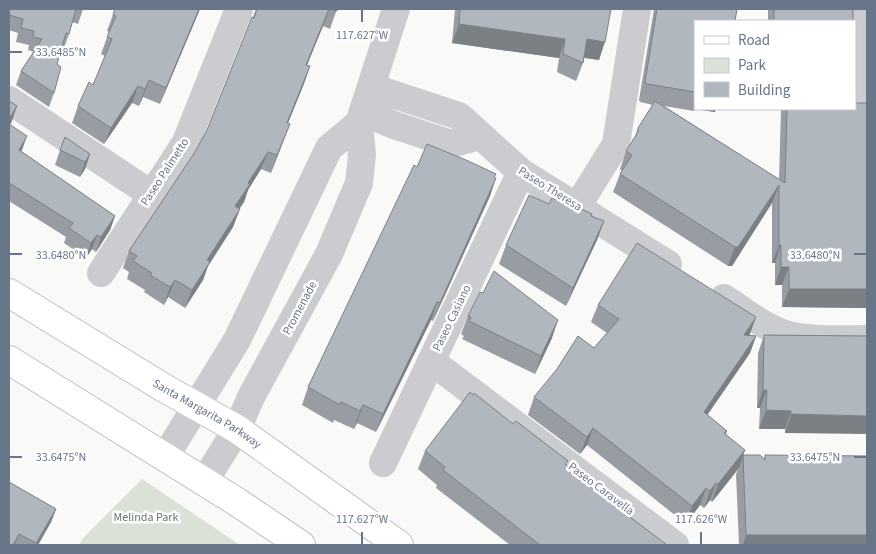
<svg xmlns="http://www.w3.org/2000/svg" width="876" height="554" font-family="'Source Sans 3',sans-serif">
<rect width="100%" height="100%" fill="#f9faf7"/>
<path fill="#dae2d8" d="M 142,479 L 240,545 L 79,545 L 84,537 Z"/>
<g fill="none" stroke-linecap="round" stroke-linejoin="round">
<defs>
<g id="major">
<path id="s1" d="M 9,293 L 164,388 L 237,429 L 399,545"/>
<path d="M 9,360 L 237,502 L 301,545"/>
</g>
</defs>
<use href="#major" stroke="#bcbfc4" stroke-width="30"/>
<path stroke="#caccd0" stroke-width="28" d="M 371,87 L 459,116 L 521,172 L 668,264
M 9,100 L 151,194
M 864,107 L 866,9
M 363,112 L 394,125 L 451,144 L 479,136
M 577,207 L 616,144 L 637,9
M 101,273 L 186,142 L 239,9
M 724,298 C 744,311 766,329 789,335 C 814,341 841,339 867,339
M 431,361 L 675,545
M 165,457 L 237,340 L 329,148 L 359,123
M 383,463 L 521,172
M 204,482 L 237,429 L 251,397 L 329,254 L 359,183 L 362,155 L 359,123 L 396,9"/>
<use href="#major" stroke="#fff" stroke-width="28"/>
</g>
<path fill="#979da3" d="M 9,9 L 83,9 L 78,24 L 72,22 L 69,34 L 64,48 L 62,47 L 57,64 L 54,93 L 49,107 L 16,85 L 21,71 L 34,52 L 28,50 L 29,45 L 16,42 L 18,33 L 9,30 Z
M 115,9 L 200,9 L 160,104 L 143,97 L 139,106 L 132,103 L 104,144 L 72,123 L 78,106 L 93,85 L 105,56 L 101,54 L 109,32 L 107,31 Z
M 256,9 L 337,9 L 330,29 L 323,26 L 307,65 L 310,66 L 288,123 L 283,142 L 271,173 L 261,169 L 248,190 L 244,202 L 239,209 L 233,227 L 208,266 L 203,280 L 185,308 L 168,297 L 164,305 L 144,292 L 145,290 L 127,279 L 129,272 L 123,268 L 129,251 L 195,152 L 207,130 L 253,17 Z
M 455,9 L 611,9 L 599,60 L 584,58 L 583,63 L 576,81 L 557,72 L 559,58 L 452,43 Z
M 654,9 L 737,9 L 695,21 L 695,109 L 716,109 L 715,112 L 695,109 L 694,111 L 664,106 L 779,180 L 781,109 L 855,109 L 867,103 L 867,308 L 782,307 L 782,285 L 775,285 L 775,263 L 772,263 L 772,203 L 732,266 L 728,266 L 613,192 L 620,174 L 622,171 L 620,169 L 626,151 L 634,139 L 638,128 L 653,105 L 640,102 L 639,100 Z
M 768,9 L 853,9 L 853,21 L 768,21 Z
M 9,101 L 12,121 L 10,125 L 21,151 L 115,216 L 110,230 L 96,252 L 92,249 L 86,258 L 64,243 L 66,237 L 9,201 Z
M 60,150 L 90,154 L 85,169 L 80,177 L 55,165 Z
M 417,167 L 495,177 L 490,196 L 433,321 L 431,320 L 376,432 L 357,423 L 354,429 L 334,420 L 333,423 L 302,405 L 308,387 Z
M 591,216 L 604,221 L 597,240 L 566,306 L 499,264 L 506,245 Z
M 598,305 L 750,334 L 749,335 L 756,336 L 750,353 L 707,415 L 727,431 L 726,434 L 743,455 L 764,459 L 765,455 L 867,545 L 739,545 L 736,474 L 739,468 L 712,502 L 710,500 L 704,508 L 700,505 L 686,524 L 587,445 L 580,454 L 528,415 L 534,397 L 594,348 L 607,333 L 591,322 Z
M 468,316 L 552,338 L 535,374 L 462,339 L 464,336 L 461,334 Z
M 764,335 L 867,336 L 785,433 L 785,429 L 759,429 L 760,408 L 757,408 L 758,353 Z
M 513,424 L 567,465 L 580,480 L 667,545 L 510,545 L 436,488 L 437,485 L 418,469 L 425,451 Z
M 9,482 L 56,509 L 51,522 L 38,545 L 9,545 Z"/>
<path fill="#7b8085" d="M 199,9 L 200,9 L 160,104 L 166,88 Z
M 329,9 L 323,26 L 300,82 L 306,65 Z
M 459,24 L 565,39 L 559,58 L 452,43 Z
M 587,39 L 605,42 L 599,60 L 580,57 Z
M 310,66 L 304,84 L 281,140 L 287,123 Z
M 149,80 L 143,97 L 139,106 L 145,89 Z
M 138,86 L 132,103 L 104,144 L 111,128 Z
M 17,106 L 12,121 L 9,126 L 9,119 Z
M 695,109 L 716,109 L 715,112 Z
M 290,124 L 283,142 L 271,173 L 277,155 Z
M 27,136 L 22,150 L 13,164 L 19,150 Z
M 268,152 L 261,169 L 248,190 L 244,202 L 229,224 L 235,206 L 248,183 Z
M 90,154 L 85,169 L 80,177 L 85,162 Z
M 496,178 L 490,196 L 433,321 L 440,303 Z
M 779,185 L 772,203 L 732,266 L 728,266 L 735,247 Z
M 240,209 L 233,227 L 208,266 L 203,280 L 185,308 L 192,290 L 207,260 Z
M 115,216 L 110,230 L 96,252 L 101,237 Z
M 604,221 L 597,240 L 566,306 L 573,288 Z
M 97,235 L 92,249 L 86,258 L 91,243 Z
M 779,245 L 781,245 L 775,263 L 772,263 Z
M 781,267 L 789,267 L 782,285 L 775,285 Z
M 175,280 L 168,297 L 164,305 L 170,287 Z
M 789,289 L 867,289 L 867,308 L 782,307 Z
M 437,302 L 431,320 L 376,432 L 383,414 Z
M 756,317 L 750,334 L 738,353 L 744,335 Z
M 558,320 L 552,338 L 535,374 L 541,356 Z
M 756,336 L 750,353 L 697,430 L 704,412 Z
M 763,390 L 767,390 L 760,408 L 757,408 Z
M 363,405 L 357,423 L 354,429 L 360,411 Z
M 766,410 L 791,411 L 785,429 L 759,429 Z
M 791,414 L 867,416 L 867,434 L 785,433 Z
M 593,428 L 587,445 L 580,454 L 587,437 Z
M 745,450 L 739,468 L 712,502 L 718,484 Z
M 716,483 L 710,500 L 704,508 L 710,491 Z
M 706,488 L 700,505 L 686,524 L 692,506 Z
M 56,509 L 51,522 L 38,545 L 36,545 Z
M 19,534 L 15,545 L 13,545 Z
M 746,535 L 867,535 L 867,545 L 743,545 Z"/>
<path fill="#b0b7be" stroke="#7b8085" d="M 9,9 L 76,9 L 69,34 L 66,33 L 57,64 L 61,67 L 54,93 L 21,71 L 42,39 L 33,37 L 34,31 L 21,28 L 23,19 L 9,15 Z
M 115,9 L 199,9 L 166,88 L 149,80 L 145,89 L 138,86 L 111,128 L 78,106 L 89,82 L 93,85 L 112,39 L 107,37 L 116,16 L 113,15 Z
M 257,9 L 337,9 L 337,11 L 329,9 L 306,65 L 310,66 L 287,123 L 290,124 L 277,155 L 268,152 L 248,183 L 250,184 L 235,206 L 240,209 L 207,260 L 210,262 L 192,290 L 175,280 L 170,287 L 150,275 L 152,273 L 133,261 L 137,256 L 129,251 L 195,152 L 207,130 L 252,17 L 254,18 Z
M 460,9 L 611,9 L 605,42 L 587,39 L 583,63 L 563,54 L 565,39 L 459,24 Z
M 657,9 L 737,9 L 735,21 L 695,21 L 695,92 L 647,84 L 645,82 Z
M 774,9 L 853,9 L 853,21 L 774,21 Z
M 9,101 L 17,106 L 9,119 Z
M 655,101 L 785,183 L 787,109 L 855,109 L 855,103 L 867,103 L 867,289 L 789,289 L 789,267 L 781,267 L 781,245 L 779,245 L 779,185 L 738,247 L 735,247 L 620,174 L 632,155 L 626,151 L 638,132 L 638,128 Z
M 9,124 L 27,136 L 19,150 L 115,216 L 101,237 L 97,235 L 91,243 L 69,228 L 73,223 L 9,183 Z
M 65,137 L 90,154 L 85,162 L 60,150 Z
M 427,144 L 466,160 L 496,174 L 494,177 L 496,178 L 440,303 L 437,302 L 383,414 L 363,405 L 360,411 L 341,402 L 340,405 L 308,387 L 414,165 L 417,167 Z
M 529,195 L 549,204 L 552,198 L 572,207 L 573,205 L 592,214 L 591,216 L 604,221 L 573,288 L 506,245 Z
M 637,243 L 756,317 L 744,335 L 756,336 L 704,412 L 727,431 L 724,433 L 745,450 L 718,484 L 716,483 L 710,491 L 706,488 L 692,506 L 593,428 L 587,437 L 534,397 L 557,369 L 578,336 L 594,348 L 619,319 L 598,305 Z
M 494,271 L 558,320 L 541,356 L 469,321 L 471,317 L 468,316 L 480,292 L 483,293 Z
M 764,335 L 867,336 L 867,416 L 791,414 L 791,411 L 766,410 L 767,390 L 763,390 Z
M 470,392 L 473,395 L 474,393 L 513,424 L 516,421 L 568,461 L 565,464 L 581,477 L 580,479 L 667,545 L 540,545 L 443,470 L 445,467 L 425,451 Z
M 743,455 L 760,455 L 765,460 L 765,455 L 867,456 L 867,535 L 746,535 Z
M 9,482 L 56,509 L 36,543 L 19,534 L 13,545 L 9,545 Z"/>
<path fill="none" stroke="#687689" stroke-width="2" d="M 362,10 L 362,22M 10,52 L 22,52M 10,254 L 22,254M 854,254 L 866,254M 10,457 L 22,457M 854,457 L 866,457M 362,532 L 362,544M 701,532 L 701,544"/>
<g text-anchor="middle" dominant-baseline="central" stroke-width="5" stroke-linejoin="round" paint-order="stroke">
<g font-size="12" fill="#687689" stroke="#fff">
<text transform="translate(165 172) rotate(-57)">Paseo Palmetto</text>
<text transform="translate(550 189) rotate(32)">Paseo Theresa</text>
<text transform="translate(300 308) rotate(-62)">Promenade</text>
<text transform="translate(452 318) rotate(-64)">Paseo Casiano</text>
<text stroke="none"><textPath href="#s1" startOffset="232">Santa Margarita Parkway</textPath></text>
<text transform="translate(601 489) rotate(37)">Paseo Caravella</text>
</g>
<g font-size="12" fill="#657a63" stroke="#fff">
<text x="146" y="517">Melinda Park</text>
</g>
</g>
<g font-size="12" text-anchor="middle" fill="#687689" stroke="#fff" stroke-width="5" stroke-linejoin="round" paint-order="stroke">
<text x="362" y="39">117.627°W</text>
<text x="61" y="56">33.6485°N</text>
<text x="61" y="259">33.6480°N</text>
<text x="815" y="259">33.6480°N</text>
<text x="61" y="461">33.6475°N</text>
<text x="815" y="461">33.6475°N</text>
<text x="362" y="523">117.627°W</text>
<text x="701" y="523">117.626°W</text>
</g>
<rect width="876" height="554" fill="none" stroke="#687689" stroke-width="20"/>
<rect x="694" y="20" width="162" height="90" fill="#ffffff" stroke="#c3c8d0"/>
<rect x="704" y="36" width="25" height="8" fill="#ffffff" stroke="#c3c8d0"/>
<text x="738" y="45" font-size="15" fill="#687689">Road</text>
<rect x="704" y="58" width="25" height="15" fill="#dae2d8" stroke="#c3c8d0"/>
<text x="738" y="70" font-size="15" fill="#687689">Park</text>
<rect x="704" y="82" width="25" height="15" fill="#b0b7be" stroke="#c3c8d0"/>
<text x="738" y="95" font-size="15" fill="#687689">Building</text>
</svg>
